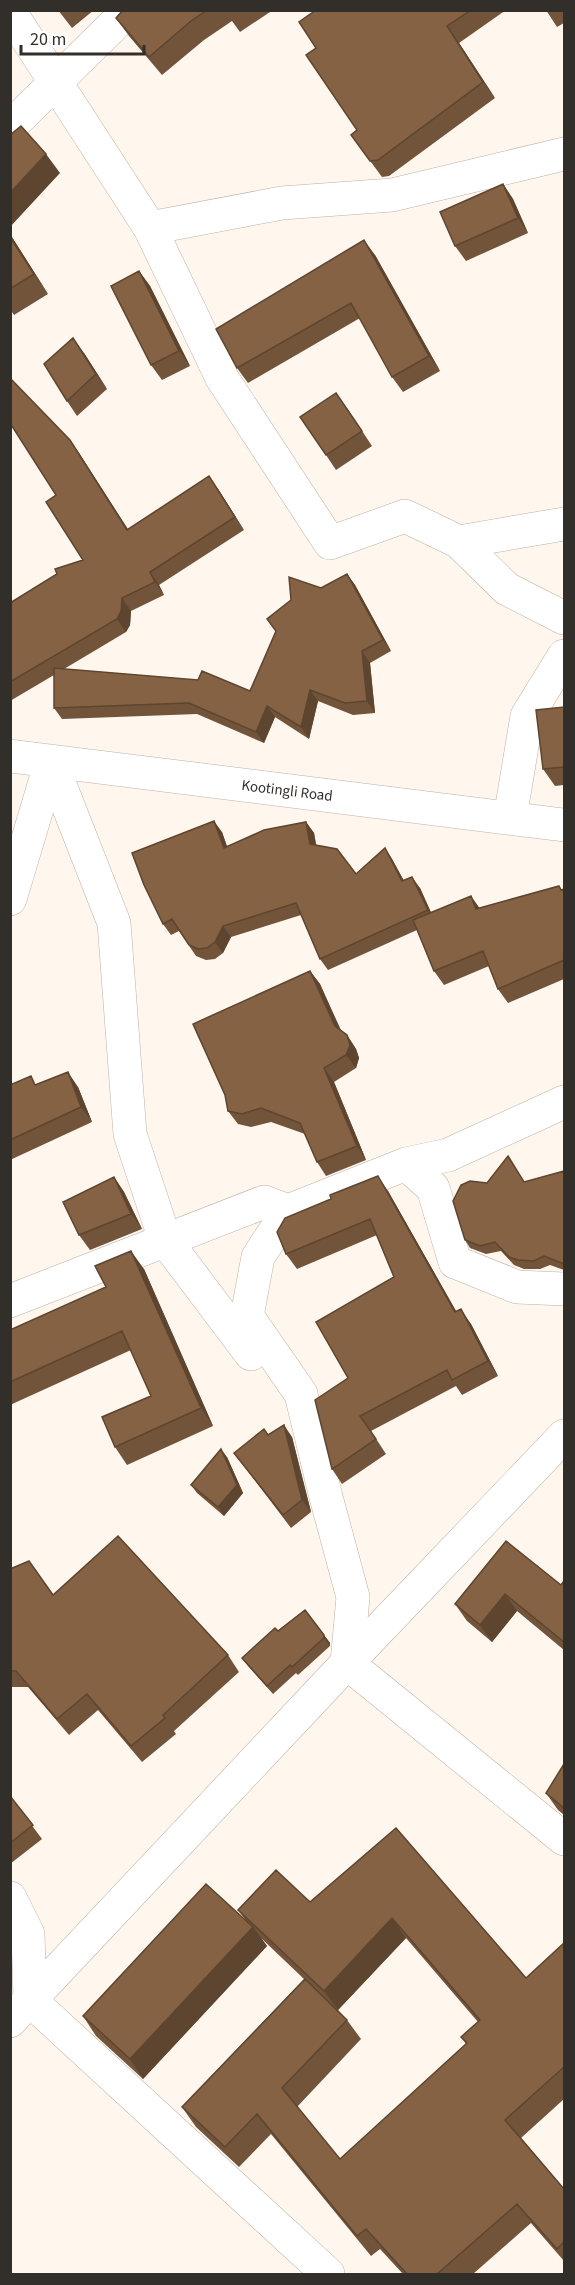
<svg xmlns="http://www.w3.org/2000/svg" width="575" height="2285" font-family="'Source Sans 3',sans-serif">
<rect width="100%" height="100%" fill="#fff6ee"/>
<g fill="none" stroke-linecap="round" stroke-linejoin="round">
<defs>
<path id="minor" d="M 10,12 L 150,228 L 222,378 L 330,543 L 405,516 L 459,542 L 507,589 L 564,618
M 10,127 L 129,10
M 150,228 L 282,203 L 392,195 L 564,154
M 459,542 L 564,524
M 10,756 L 564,825
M 510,818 L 527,716 L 564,656
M 10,899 L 51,762 L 114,923 L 130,1134 L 165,1240 L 251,1354
M 406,1164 L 433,1188 L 455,1262 L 517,1287 L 564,1289
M 288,1211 L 406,1164 L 448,1155 L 564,1102
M 10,1301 L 264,1202 L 288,1211 L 258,1257 L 247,1316 L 301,1394 L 326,1497 L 353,1597 L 347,1663 L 564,1839
M 10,1898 L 28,1934 L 30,2000 L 328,2274
M 10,2021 L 347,1663 L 564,1436"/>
</defs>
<use href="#minor" stroke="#bcb1a8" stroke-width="34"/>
<use href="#minor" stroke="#fff" stroke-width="33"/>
</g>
<path fill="#72543a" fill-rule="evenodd" d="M 58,10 L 94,10 L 72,28 Z
M 123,10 L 273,10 L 240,32 L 232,21 L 204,40 L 162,75 L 129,36 L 116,18 Z
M 316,10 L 506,10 L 459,43 L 495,98 L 389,176 L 382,177 L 351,135 L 357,130 L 316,48 Z
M 546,10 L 564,10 L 564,23 L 557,27 Z
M 503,184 L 513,199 L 528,233 L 466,261 L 455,246 Z
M 10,234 L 48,294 L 14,315 L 10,309 Z
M 375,255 L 440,371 L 403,392 L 392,377 L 360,318 L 248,383 L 237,368 Z
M 139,271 L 150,286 L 190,366 L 162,380 L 151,365 Z
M 84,353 L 107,389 L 77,416 L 67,401 Z
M 347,408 L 372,446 L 336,470 L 326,455 Z
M 79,453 L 128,529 L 218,489 L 244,530 L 159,585 L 164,595 L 131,611 L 130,625 L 126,632 L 64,669 L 250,691 L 276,632 L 267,619 L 347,574 L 355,585 L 391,651 L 370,663 L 375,713 L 353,715 L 318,701 L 309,739 L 275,717 L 264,743 L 197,714 L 62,719 L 54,708 L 54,675 L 10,701 L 10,603 L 83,560 L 56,495 Z
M 564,707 L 564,785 L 555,786 L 543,769 Z
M 306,822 L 314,833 L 316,845 L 356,874 L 385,848 L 392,859 L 404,881 L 420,888 L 431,913 L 479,908 L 559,886 L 562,890 L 564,889 L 564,979 L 508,1003 L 498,989 L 489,966 L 444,985 L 434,971 L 417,930 L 328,970 L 320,959 L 301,915 L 231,937 L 223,953 L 215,959 L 206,960 L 196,956 L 179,931 L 171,935 L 163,924 L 222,832 L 227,846 Z
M 310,971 L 320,984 L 340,1030 L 347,1035 L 356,1049 L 359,1058 L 356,1068 L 334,1082 L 366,1160 L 326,1176 L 317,1162 L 305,1134 L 271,1122 L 251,1127 L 238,1124 L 228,1111 Z
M 37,1084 L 78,1087 L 92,1122 L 10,1160 L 10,1085 Z
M 508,1156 L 524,1182 L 564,1171 L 564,1270 L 550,1265 L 540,1269 L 524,1269 L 514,1265 L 501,1251 L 486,1254 L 470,1248 L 465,1240 L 487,1183 Z
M 114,1177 L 124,1192 L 142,1229 L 90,1250 L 79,1235 Z
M 388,1191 L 456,1311 L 471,1324 L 498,1376 L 462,1395 L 456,1386 L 371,1431 L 386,1454 L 342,1484 L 332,1469 L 348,1378 L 394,1277 L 377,1235 L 297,1269 L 286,1254 Z
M 144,1269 L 213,1426 L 127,1465 L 115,1447 L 151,1396 L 131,1350 L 10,1405 L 10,1330 L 106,1287 Z
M 268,1435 L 292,1437 L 311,1512 L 291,1528 L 234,1453 Z
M 227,1457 L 243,1493 L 224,1516 L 197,1493 L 191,1485 Z
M 10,1569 L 53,1595 L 228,1655 L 239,1672 L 174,1731 L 176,1734 L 142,1762 L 98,1710 L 69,1735 L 28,1687 L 10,1687 Z
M 564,1581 L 564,1650 L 517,1611 L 492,1642 L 467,1621 L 455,1604 L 561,1585 Z
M 305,1610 L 330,1643 L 330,1646 L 298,1675 L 296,1673 L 273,1694 L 248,1666 L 242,1658 Z
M 564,1764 L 564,1815 L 558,1810 L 546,1793 Z
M 10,1796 L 42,1839 L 10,1864 Z
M 396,1828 L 526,1978 L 564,1943 L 564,2099 L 521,2138 L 564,2189 L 564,2261 L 531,2223 L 473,2274 L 403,2274 L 380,2249 L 371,2256 L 271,2134 L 239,2167 L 196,2127 L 182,2107 L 304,1979 L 261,1938 L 267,1946 L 143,2079 L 96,2036 L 83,2016 L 245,1919 L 238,1910 L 310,1902 ZM 406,1938 L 478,2022 L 461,2037 L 466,2044 L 340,2159 L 297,2107 L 361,2039 L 347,2020 L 338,2010 Z"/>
<path fill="#5d452f" d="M 447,26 L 459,43 L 495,98 L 483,82 Z
M 46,154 L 60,173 L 10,227 L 10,193 Z
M 503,184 L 513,199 L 528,233 L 518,218 Z
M 10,234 L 48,294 L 34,274 L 10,237 Z
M 364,240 L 375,255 L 440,371 L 429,356 Z
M 139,271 L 150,286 L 190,366 L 179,351 Z
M 73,338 L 84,353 L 107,389 L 96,374 Z
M 70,440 L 79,453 L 136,543 L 127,530 Z
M 209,476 L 218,489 L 244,530 L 235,517 Z
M 150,572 L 159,585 L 164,595 L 155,582 Z
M 347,574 L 355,585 L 391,651 L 383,640 Z
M 122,598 L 131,611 L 130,625 L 126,632 L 117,619 Z
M 362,651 L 370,663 L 375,713 L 367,701 Z
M 310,690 L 318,701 L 309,739 L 301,727 Z
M 267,706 L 275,717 L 264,743 L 256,732 Z
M 214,821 L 222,832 L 231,859 L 224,848 Z
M 306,822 L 314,833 L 318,855 L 310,844 Z
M 385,848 L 392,859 L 410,892 L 402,881 Z
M 412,877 L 420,888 L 435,921 L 428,910 Z
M 471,896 L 481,910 L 476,909 Z
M 223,926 L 231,937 L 223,953 L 215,942 Z
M 310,971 L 320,984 L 345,1039 L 335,1026 Z
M 347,1035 L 356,1049 L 359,1058 L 356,1068 L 346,1055 Z
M 324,1068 L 334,1082 L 366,1160 L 357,1146 Z
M 68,1072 L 78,1087 L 92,1122 L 81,1107 Z
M 378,1176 L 388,1191 L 465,1327 L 455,1312 Z
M 114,1177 L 124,1192 L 142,1229 L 131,1214 Z
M 131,1251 L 144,1269 L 213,1426 L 201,1408 Z
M 461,1309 L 471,1324 L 498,1376 L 488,1361 Z
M 284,1425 L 292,1437 L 311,1512 L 302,1500 Z
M 221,1449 L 227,1457 L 243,1493 L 224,1516 L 218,1507 Z
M 505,1594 L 517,1611 L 492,1642 L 480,1625 Z
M 324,1635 L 330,1643 L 330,1646 L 324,1638 Z
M 392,1918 L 406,1938 L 338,2010 L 324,1991 Z
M 253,1927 L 267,1946 L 143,2079 L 130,2059 Z"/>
<path fill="#856243" stroke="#5d452f" stroke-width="1.5" d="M 123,10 L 207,10 L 191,21 L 149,57 L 116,18 Z
M 316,10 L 471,10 L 447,26 L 483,82 L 378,160 L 370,161 L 351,135 L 357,130 L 306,55 L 316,48 L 299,22 Z
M 21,126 L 46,154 L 10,193 L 10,135 Z
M 503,184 L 518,218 L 455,246 L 440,212 Z
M 10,237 L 34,274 L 10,289 Z
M 364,240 L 429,356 L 392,377 L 351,303 L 237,368 L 216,329 Z
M 139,271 L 179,351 L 151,365 L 111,286 Z
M 73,338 L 96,374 L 67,401 L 44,364 Z
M 10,378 L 70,440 L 127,530 L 209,476 L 235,517 L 150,572 L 155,582 L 122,598 L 121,611 L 117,619 L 10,682 L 10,603 L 57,574 L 55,569 L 83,560 L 46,502 L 56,495 L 10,423 Z
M 336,393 L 362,431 L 326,455 L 300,417 Z
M 347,574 L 383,640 L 362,651 L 367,701 L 345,703 L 310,690 L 301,727 L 267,706 L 256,732 L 189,703 L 54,708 L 54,668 L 198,680 L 202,671 L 250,691 L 276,631 L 267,619 L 291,600 L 289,577 L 321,588 Z
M 564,707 L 564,767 L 543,769 L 536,710 Z
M 214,821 L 224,848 L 264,830 L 306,822 L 310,844 L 337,849 L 356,874 L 385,848 L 402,881 L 412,877 L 428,910 L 320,959 L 296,903 L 223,926 L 215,942 L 207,948 L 198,949 L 189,945 L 172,919 L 163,924 L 144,885 L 132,853 Z
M 559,886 L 561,890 L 564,889 L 564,960 L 498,989 L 483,951 L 434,971 L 413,920 L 471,896 L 476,909 Z
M 310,971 L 335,1026 L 347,1035 L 350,1045 L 346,1055 L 324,1068 L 357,1146 L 317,1162 L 300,1123 L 261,1108 L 242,1114 L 228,1111 L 225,1095 L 193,1024 Z
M 68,1072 L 81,1107 L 10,1140 L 10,1085 L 31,1076 L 35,1085 Z
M 508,1156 L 524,1182 L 564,1171 L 564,1264 L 544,1256 L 534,1261 L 518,1260 L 509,1257 L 495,1242 L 480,1246 L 465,1240 L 453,1201 L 461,1185 L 470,1181 L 487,1183 Z
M 378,1176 L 455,1312 L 461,1309 L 488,1361 L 452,1380 L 447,1370 L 360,1416 L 376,1439 L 332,1469 L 315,1400 L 348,1378 L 316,1322 L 394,1277 L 370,1219 L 286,1254 L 277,1232 L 285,1218 L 331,1199 L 330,1195 Z
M 114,1177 L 131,1214 L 79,1235 L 63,1202 Z
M 131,1251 L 201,1408 L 115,1447 L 102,1417 L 151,1396 L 122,1331 L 10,1382 L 10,1330 L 106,1287 L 95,1266 Z
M 284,1425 L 302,1500 L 283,1515 L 234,1453 L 264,1429 L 268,1435 Z
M 221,1449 L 237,1485 L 218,1507 L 191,1485 Z
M 118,1536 L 228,1655 L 163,1715 L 165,1718 L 131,1746 L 87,1694 L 57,1719 L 16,1671 L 10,1671 L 10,1569 L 29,1561 L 53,1595 Z
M 506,1541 L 561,1585 L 564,1581 L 564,1642 L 505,1594 L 480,1625 L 455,1604 Z
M 305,1610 L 324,1635 L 324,1638 L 292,1667 L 290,1665 L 267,1686 L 242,1658 L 275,1628 L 278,1631 Z
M 564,1764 L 564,1808 L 546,1793 Z
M 10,1796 L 33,1825 L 10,1843 Z
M 396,1828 L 526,1978 L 564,1943 L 564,2067 L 505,2120 L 564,2189 L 564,2242 L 557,2249 L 517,2204 L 437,2274 L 407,2274 L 366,2229 L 357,2236 L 257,2114 L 225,2147 L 182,2107 L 305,1979 L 347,2020 L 282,2088 L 340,2159 L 467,2043 L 461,2037 L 480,2020 L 392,1918 L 324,1991 L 238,1910 L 276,1870 L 310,1902 Z
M 206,1884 L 253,1927 L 130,2059 L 83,2016 Z"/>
<g text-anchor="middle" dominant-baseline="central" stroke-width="6" stroke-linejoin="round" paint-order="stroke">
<g font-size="15" fill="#322e2a" stroke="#fff">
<text transform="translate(287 791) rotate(7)">Kootingli Road</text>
</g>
</g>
<rect width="575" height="2285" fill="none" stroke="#322e2a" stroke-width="24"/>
<path d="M21 45v9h123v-9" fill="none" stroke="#322e2a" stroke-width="3"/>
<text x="30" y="45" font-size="18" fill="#322e2a" stroke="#ffffff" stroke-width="4.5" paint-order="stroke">20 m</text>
</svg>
